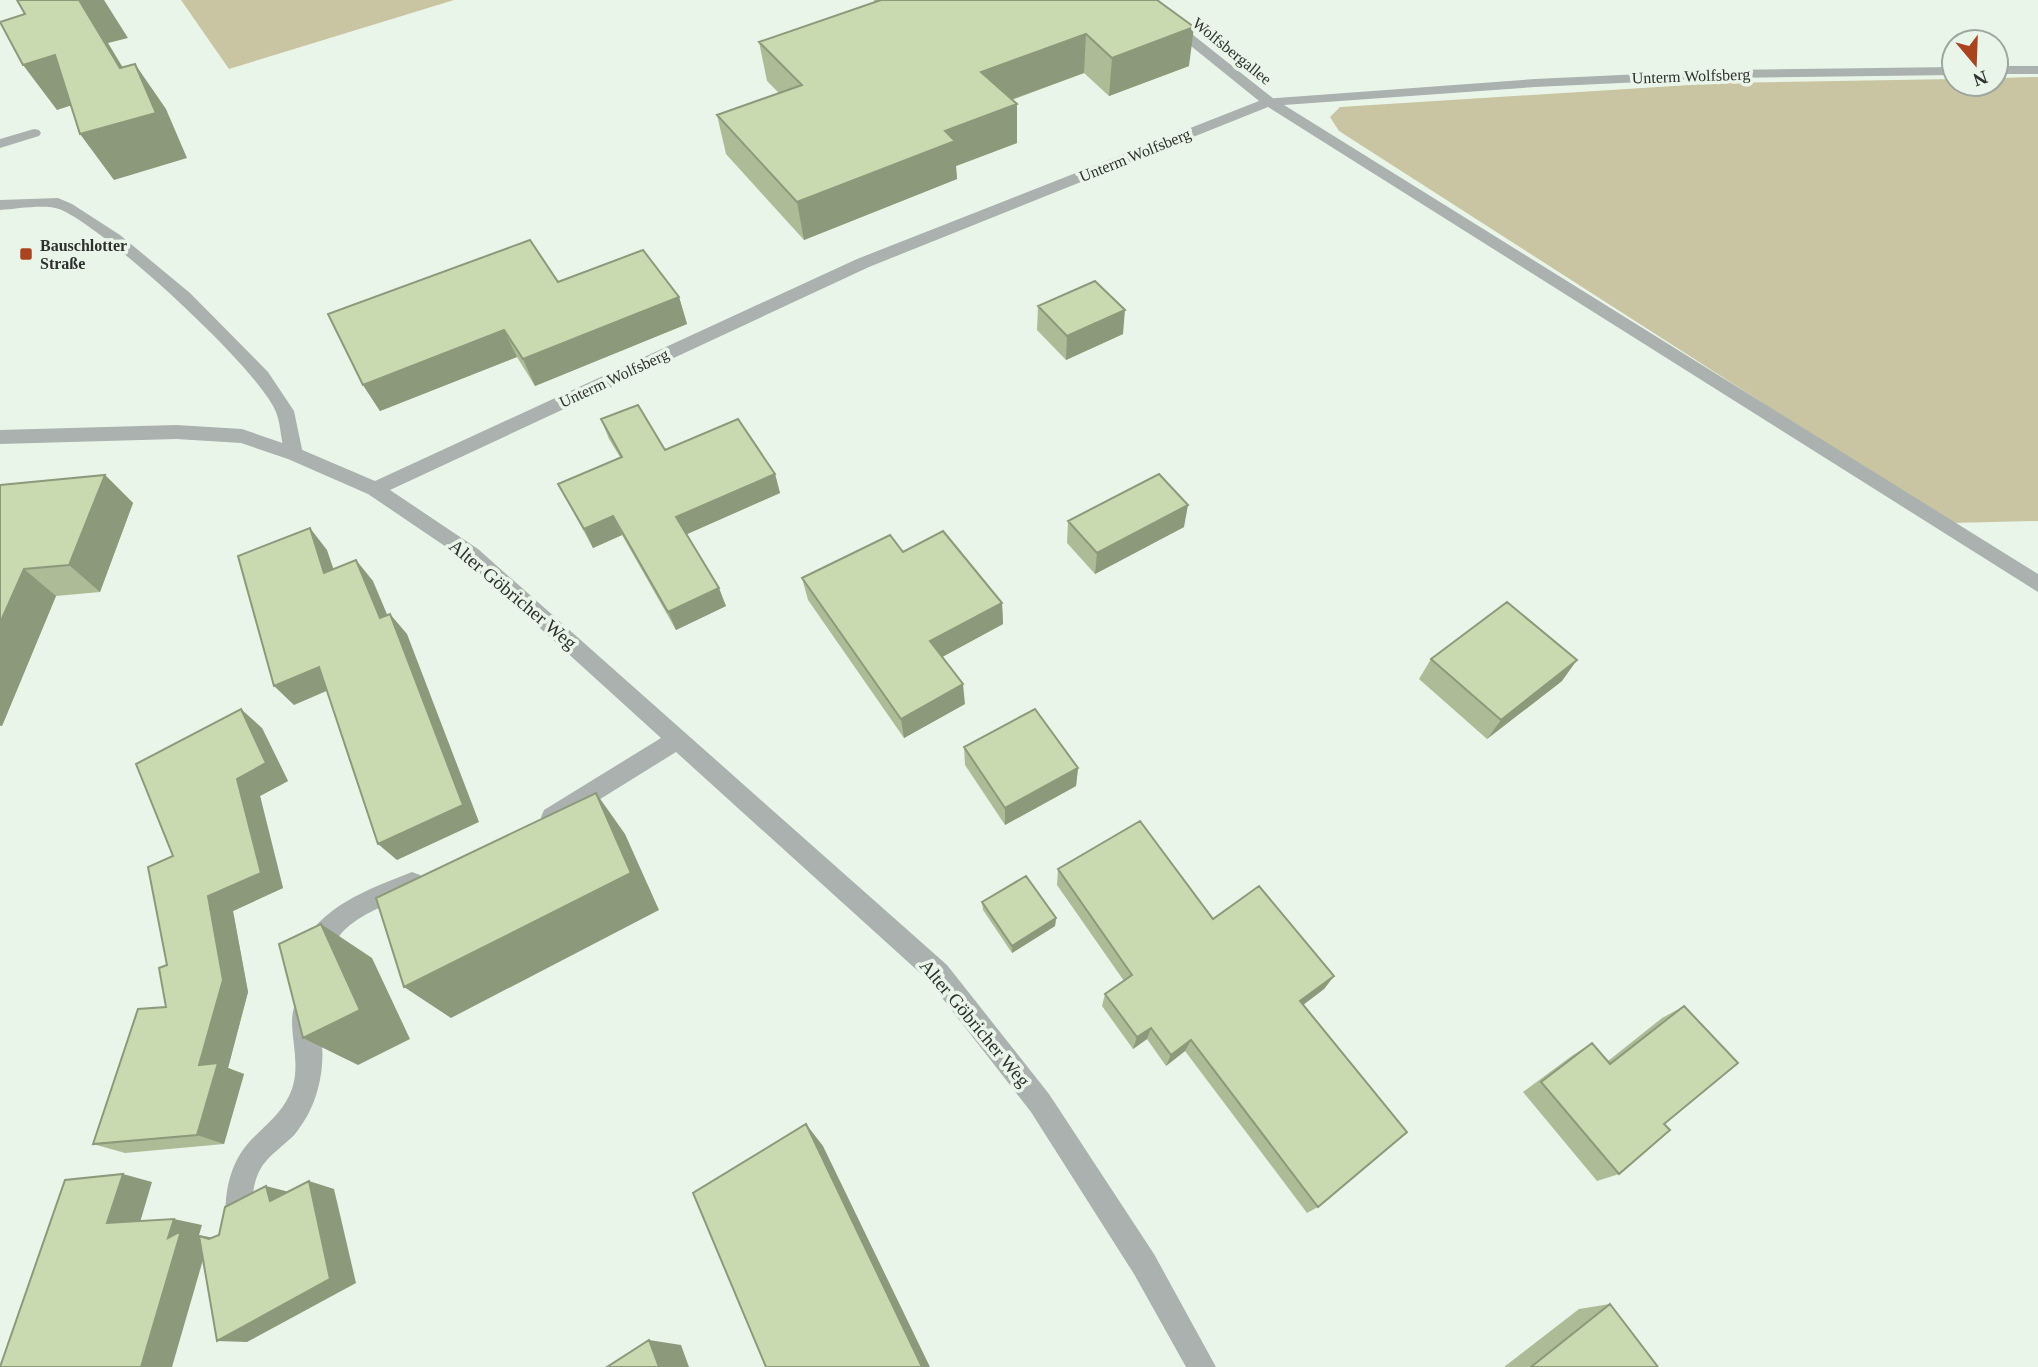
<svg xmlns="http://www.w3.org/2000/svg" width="2038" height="1367" font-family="'Times New Roman',serif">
<rect width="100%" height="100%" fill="#eaf5ea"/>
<path fill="#c9c5a2" d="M 181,0 L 454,0 L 229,69 Z
M 2038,77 L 2038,521 L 1950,523 L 1339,131 L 1330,117 L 1340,107 L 1721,83 L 1954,79 L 1954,84 L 1996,84 L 1996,78 Z"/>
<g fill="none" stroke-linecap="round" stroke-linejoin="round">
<path fill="#aab1ae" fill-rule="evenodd" d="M 1134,0 L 1149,0 L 1274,99 L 1274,105 L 1264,105 Z
M 34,129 L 39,130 L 41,133 L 39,136 L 0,148 L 0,139 Z
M 58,198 L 72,204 L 120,235 L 190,293 L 268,372 L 294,411 L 303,454 L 300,459 L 288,459 C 280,445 282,427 276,412 C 260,370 102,225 59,209 C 46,204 15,209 0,210 L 0,200 Z"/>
<path fill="#aab1ae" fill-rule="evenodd" d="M 1996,66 L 2038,66 L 2038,74 L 1996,74 Z
M 1954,67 L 1954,75 L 1728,78 L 1535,87 L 1284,105 L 2038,574 L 2038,592 L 1268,107 L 869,267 L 390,490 L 478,549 L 947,965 L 1049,1094 L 1154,1254 L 1216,1367 L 1186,1367 L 1134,1274 L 1031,1112 L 929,981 L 676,752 L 560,824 L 552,827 L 544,824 L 541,817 L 544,810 L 661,738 L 464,559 L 368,494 L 288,459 L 241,443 L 176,439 L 0,444 L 0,430 L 176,425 L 242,429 L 300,449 L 375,481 L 857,259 L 1264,99 L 1535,79 L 1728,70 Z
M 412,872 L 420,875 L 424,883 L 420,891 C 396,901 371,909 350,925 C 336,936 327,957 311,964 L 302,960 L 299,952 C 319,906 369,889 412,872 Z
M 304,1002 L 313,1005 C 330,1047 324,1099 295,1134 C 283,1147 265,1157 258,1174 C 249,1194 255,1217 247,1238 L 237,1242 L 227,1238 C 222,1225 225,1214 226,1200 C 228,1177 236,1154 254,1137 C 267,1124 281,1113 289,1096 C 305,1064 285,1029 295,1005 Z"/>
</g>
<path fill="#aebb97" d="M 874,0 L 1157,0 L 1189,66 L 1109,96 L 1084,73 L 1012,100 L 1017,143 L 956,166 L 957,179 L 804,240 L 726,154 L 717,115 L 779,93 L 767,81 L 759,42 L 874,2 Z
M 558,282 L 679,297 L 687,324 L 535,386 L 517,357 L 380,411 L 363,385 Z
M 1038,306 L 1123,334 L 1066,360 L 1037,330 Z
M 601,419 L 665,450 L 775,474 L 780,493 L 686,534 L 726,606 L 676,630 L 622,535 L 593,548 L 558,484 L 620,457 L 609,439 Z
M 105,475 L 133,503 L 100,592 L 56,596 L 2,726 L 0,726 L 0,485 Z
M 1068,521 L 1184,527 L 1095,574 L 1067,543 Z
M 903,552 L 1002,603 L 1003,624 L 942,657 L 965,704 L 904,738 L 808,600 L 802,578 Z
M 1431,659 L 1562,681 L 1487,739 L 1419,679 Z
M 262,728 L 288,781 L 260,796 L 283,888 L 233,911 L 248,992 L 228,1068 L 244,1074 L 224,1144 L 125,1153 L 93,1144 L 166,1007 L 167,965 L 173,856 Z
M 964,747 L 1078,768 L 1076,786 L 1005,825 L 965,765 Z
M 1058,869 L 1213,919 L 1334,976 L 1324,989 L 1303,1005 L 1318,1207 L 1307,1213 L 1185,1051 L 1166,1066 L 1147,1039 L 1133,1049 L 1102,1006 L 1105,994 L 1124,981 L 1057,885 Z
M 982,902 L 1056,918 L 1055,926 L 1012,953 L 983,910 Z
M 1684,1006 L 1664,1124 L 1619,1174 L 1597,1181 L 1523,1092 L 1573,1055 L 1592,1043 L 1608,1061 L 1662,1018 Z
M 1610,1304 L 1658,1367 L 1504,1367 L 1579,1309 Z"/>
<path fill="#8d997b" d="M 79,0 L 104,0 L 128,38 L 108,43 L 151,114 L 120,68 Z
M 1194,27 L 1189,66 L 1109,96 L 1112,58 Z
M 1086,34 L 1084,73 L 982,110 L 981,72 Z
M 55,55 L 88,100 L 57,110 L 23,65 Z
M 135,64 L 166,109 L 187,158 L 114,180 L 80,134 Z
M 1017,104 L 1017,143 L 956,166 L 957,179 L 804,240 L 797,202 L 945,131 Z
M 679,297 L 687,324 L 535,386 L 523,359 Z
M 1125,310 L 1123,334 L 1066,360 L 1067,336 Z
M 504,330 L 517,357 L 380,411 L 363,385 Z
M 775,474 L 780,493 L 683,536 L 676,517 Z
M 105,475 L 133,503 L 100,592 L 69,565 Z
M 1188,505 L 1184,527 L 1095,574 L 1097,553 Z
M 613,516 L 622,535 L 593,548 L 584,529 Z
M 310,528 L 327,550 L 342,594 L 324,573 Z
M 356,560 L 373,581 L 397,638 L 380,618 Z
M 24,569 L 56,596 L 2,726 L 0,725 L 0,623 Z
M 719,588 L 726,606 L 676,630 L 668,612 Z
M 1002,603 L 1003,624 L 933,662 L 930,641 Z
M 390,614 L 407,634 L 479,822 L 397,860 L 378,844 Z
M 1577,660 L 1562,681 L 1487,739 L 1501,720 Z
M 319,667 L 338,686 L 294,705 L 274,686 Z
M 963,684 L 965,704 L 904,738 L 901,719 Z
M 241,709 L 262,728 L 288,781 L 260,796 L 283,888 L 233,911 L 248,992 L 228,1068 L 244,1074 L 224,1144 L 197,1135 L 199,1065 L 208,896 L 237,779 Z
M 1078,768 L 1076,786 L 1005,825 L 1005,808 Z
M 596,793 L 625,834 L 659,910 L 451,1018 L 404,987 Z
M 1056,918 L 1055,926 L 1012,953 L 1012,946 Z
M 321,924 L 372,958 L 410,1039 L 358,1065 L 303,1038 Z
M 1334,976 L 1324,989 L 1291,1014 L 1300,1001 Z
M 1151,1028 L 1147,1039 L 1133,1049 L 1137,1037 Z
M 1191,1040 L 1185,1051 L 1166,1066 L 1171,1055 Z
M 806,1124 L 823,1146 L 930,1367 L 922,1367 Z
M 123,1174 L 152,1182 L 138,1229 L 107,1223 Z
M 309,1181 L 334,1189 L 356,1283 L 247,1342 L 217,1341 Z
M 266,1186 L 293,1193 L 270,1201 Z
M 174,1219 L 202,1225 L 199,1235 L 229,1241 L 209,1239 L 172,1367 L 141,1367 L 168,1238 Z
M 649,1340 L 681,1345 L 689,1367 L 659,1367 Z"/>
<path fill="#cadab0" stroke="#8d997b" stroke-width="2" d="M 17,0 L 79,0 L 120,68 L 135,64 L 156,113 L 80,134 L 55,55 L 23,65 L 0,22 L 25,14 Z
M 881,0 L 1157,0 L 1194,27 L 1112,58 L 1086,34 L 981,72 L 1017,104 L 945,131 L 955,141 L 797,202 L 717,115 L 802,85 L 759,42 Z
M 530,240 L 558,282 L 643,250 L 679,297 L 523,359 L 504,330 L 363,385 L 328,314 Z
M 1095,281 L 1125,310 L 1067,336 L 1038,306 Z
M 638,405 L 665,450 L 738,419 L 775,474 L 676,517 L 719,588 L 668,612 L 613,516 L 584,529 L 558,484 L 622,457 L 601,419 Z
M 1159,474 L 1188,505 L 1097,553 L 1068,521 Z
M 105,475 L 69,565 L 24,569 L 0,623 L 0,485 Z
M 310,528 L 324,573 L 356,560 L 380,618 L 390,614 L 463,805 L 378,844 L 319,667 L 274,686 L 238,556 Z
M 943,531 L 1002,603 L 930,641 L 963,684 L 901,719 L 802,578 L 890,535 L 903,552 Z
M 1507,602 L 1577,660 L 1501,720 L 1431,659 Z
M 241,709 L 266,763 L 237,779 L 261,873 L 208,896 L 223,980 L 199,1065 L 218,1063 L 197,1135 L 93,1144 L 138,1009 L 166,1007 L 159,968 L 167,965 L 148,867 L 173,856 L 136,764 Z
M 1035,709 L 1078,768 L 1005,808 L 964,747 Z
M 596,793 L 631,873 L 404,987 L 376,898 Z
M 1140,821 L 1213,919 L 1259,886 L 1334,976 L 1300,1001 L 1407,1132 L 1318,1207 L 1191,1040 L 1171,1055 L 1151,1028 L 1137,1037 L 1105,994 L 1132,975 L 1058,869 Z
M 1026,876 L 1056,918 L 1012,946 L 982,902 Z
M 321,924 L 360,1010 L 303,1038 L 279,944 Z
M 1684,1006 L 1738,1063 L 1664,1124 L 1670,1130 L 1619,1174 L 1541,1082 L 1592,1043 L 1610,1064 Z
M 806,1124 L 922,1367 L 766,1367 L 693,1193 Z
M 123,1174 L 107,1223 L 174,1219 L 168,1238 L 181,1231 L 141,1367 L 0,1367 L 65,1180 Z
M 309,1181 L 330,1279 L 217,1341 L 199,1236 L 209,1239 L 219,1235 L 225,1207 L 266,1186 L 270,1201 Z
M 1610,1304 L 1658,1367 L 1531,1367 Z
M 649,1340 L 659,1367 L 607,1367 Z"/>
<rect fill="#aa4320" stroke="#eaf5ea" stroke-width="2.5" x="19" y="247" width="14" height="14" rx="3.5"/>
<g text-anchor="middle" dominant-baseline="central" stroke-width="7" stroke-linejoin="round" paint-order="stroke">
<g font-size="16" fill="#2d312d" stroke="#eaf5ea">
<text transform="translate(1232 51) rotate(39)">Wolfsbergallee</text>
<text transform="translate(1691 76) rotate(-2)">Unterm Wolfsberg</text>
<text transform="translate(1135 155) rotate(-22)">Unterm Wolfsberg</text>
<text transform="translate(614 378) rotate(-25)">Unterm Wolfsberg</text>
</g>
<g font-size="16" font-weight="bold" fill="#2d312d" stroke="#eaf5ea" text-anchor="start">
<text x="40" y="245">Bauschlotter<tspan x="40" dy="18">Straße</tspan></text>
</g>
<g font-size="19" fill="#2d312d" stroke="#eaf5ea">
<text transform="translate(513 594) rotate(40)">Alter Göbricher Weg</text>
<text transform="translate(975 1023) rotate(50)">Alter Göbricher Weg</text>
</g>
</g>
<g transform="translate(1975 63) rotate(161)"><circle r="33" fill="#eaf5ea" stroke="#9ea79e" stroke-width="2"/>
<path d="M0-5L12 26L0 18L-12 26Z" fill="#aa4320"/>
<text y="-10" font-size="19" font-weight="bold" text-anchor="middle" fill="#2d312d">N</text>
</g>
</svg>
